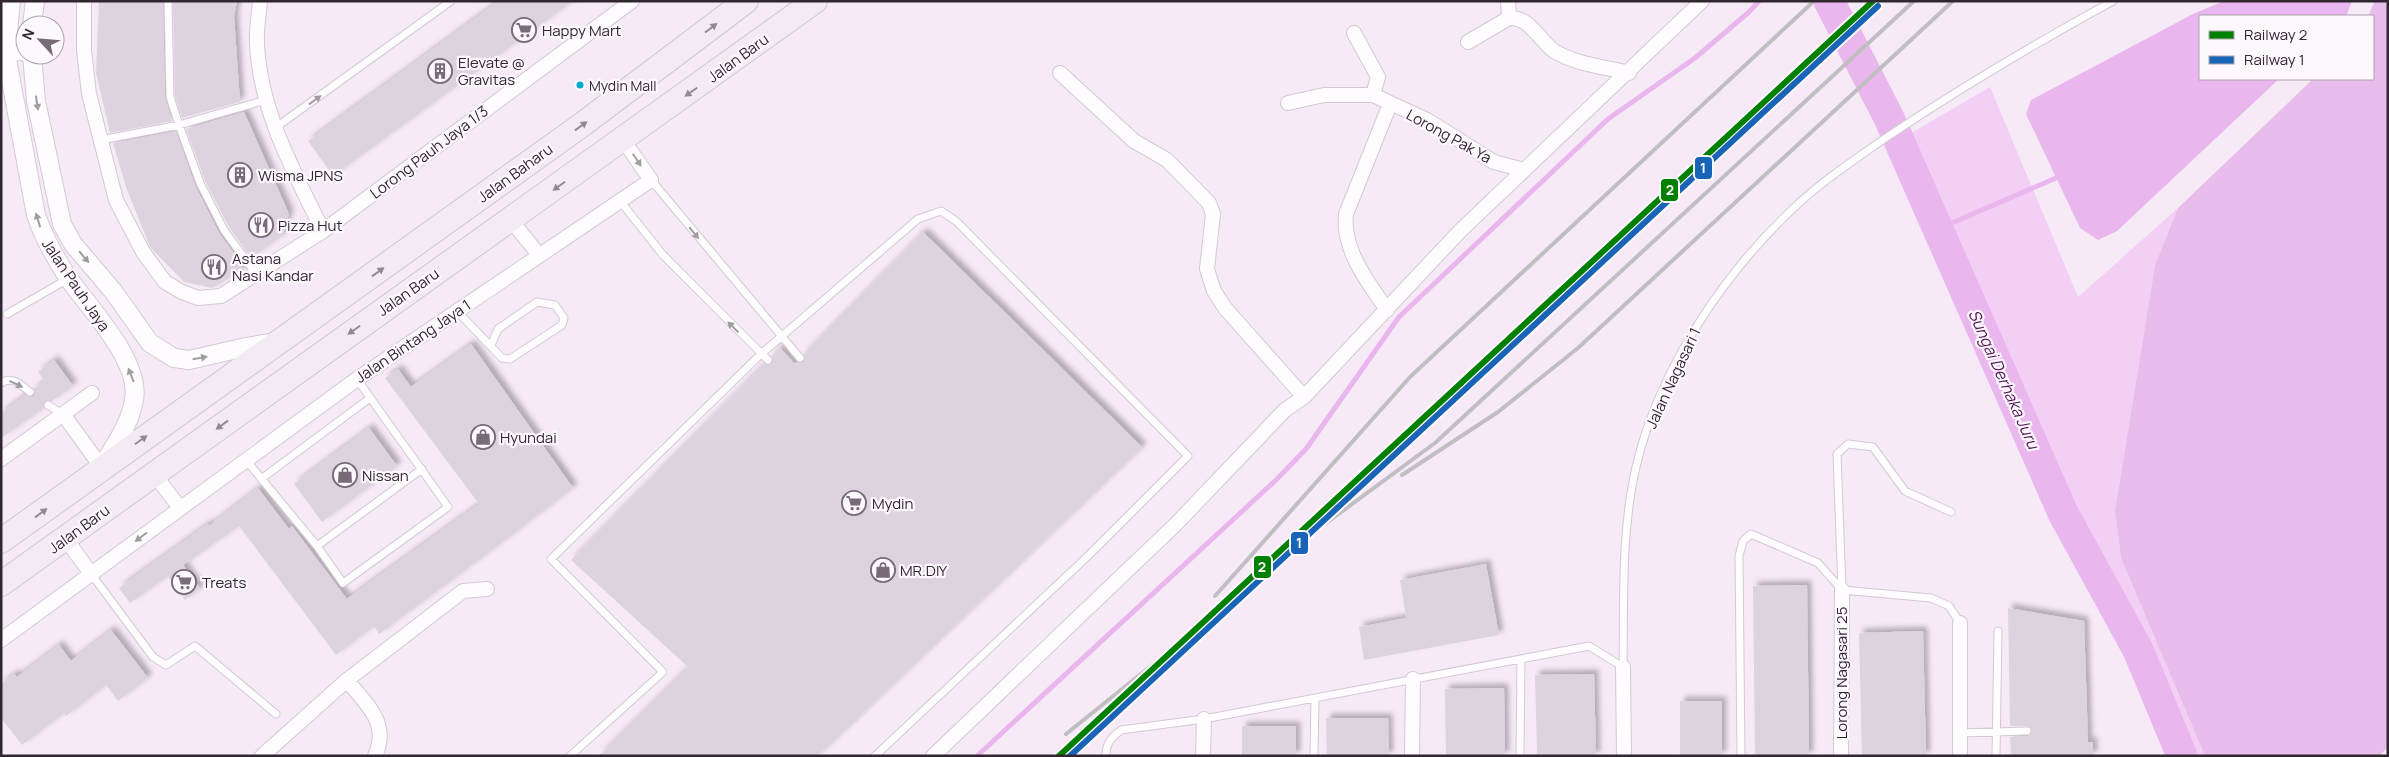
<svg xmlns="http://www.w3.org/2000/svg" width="2389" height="757" font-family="Manrope,sans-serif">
<defs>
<filter id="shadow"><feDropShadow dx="4.5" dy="-4.5" stdDeviation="2.5" flood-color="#0004"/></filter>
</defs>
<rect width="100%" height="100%" fill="#f7eaf7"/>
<path fill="#f3cef5" d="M 1990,87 L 2078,297 L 2178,208 L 2155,265 L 2115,511 L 2121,558 L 2205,756 L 2188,756 L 2121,608 L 2070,512 L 1906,136 Z"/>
<path fill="#e8bceb" d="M 2375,1 L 2388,1 L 2388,747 L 2379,756 L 2205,756 L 2121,558 L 2115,511 L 2155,265 L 2178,208 L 2313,79 L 2373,79 L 2373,16 L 2368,16 Z"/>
<path fill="#eab6ee" d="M 2224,1 L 2352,1 L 2346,16 L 2200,16 L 2200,79 L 2279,79 L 2117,231 L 2098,240 L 2080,228 L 2026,114 L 2031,100 L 2193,14 Z"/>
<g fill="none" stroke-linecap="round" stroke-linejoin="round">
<path stroke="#eab6ee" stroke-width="5" d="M 1938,229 L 2063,175
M 977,756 L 1276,480 L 1306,449 L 1399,317 L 1608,119 L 1695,58 L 1749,12 L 1759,1"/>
<path stroke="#eab6ee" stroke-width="31" d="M 1829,1 L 1889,118 L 2063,513 L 2138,650 L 2182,756"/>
</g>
<path fill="#ddd3de" filter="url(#shadow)" d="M 99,1 L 163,1 L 165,97 L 172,121 L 110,133 L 96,73 Z
M 173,1 L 237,1 L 234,16 L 240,102 L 182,118 L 175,96 Z
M 499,1 L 573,1 L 333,176 L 308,141 Z
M 244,112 L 289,214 L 282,236 L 251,258 L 229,227 L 205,181 L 186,129 Z
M 176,131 L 195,185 L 219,233 L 242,264 L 240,266 L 243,270 L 212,288 L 184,282 L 150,247 L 127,190 L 113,143 Z
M 923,232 L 1142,447 L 817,756 L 599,756 L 688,667 L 571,560 L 764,364 L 772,363 L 772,356 L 780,348 L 794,363 L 804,362 L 804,354 Z
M 471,344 L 573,488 L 492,550 L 379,634 L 374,626 L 336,655 L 239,526 L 183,565 L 200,589 L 185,600 L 168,576 L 130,603 L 119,588 L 208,524 L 209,526 L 258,488 L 289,529 L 292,526 L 347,599 L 479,504 L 385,378 L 398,369 L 411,387 Z
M 54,360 L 73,386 L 52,401 L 45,401 L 44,408 L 1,438 L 1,413 L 26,395 L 30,397 L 34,396 L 34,389 L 45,381 L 38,372 Z
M 369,428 L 397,466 L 322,522 L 294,484 Z
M 1486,564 L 1499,635 L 1364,660 L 1359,627 L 1406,618 L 1400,580 Z
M 1807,585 L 1809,756 L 1755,756 L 1753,586 Z
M 2008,608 L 2084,621 L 2088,742 L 2093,742 L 2093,756 L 2011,756 L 2010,737 L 2028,736 L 2032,731 L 2027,726 L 2010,726 Z
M 111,630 L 148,678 L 118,701 L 106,685 L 66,716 L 64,713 L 22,745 L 1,718 L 1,684 L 14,674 L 17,677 L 59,645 L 71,661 Z
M 1923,631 L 1926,756 L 1862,756 L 1859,633 Z
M 1594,674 L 1596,756 L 1537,756 L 1535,675 Z
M 1504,688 L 1505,756 L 1446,756 L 1445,689 Z
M 1680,701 L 1722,701 L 1722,756 L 1680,756 Z
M 1326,718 L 1388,718 L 1389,756 L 1327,756 Z
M 1242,726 L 1296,726 L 1296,756 L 1242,756 Z"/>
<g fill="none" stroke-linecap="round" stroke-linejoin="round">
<defs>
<path id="service" d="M 168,1 L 170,97 L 179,125 L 200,183 L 224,230 L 256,274
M 275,128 L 451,1
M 101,140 L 179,125 L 266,100
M 651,180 L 800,358
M 620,201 L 663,255 L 768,360
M 457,311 L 502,358 L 510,359 L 562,325 L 564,318 L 555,305 L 537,302 L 498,329 L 491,345
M 7,314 L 68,279
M 357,379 C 387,422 418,464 448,507 L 343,583 L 317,546 L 422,469
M 1,383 C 12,375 22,386 30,392
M 48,405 L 63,414
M 246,460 L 317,546
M 261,479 L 370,398
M 92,575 L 153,657 L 166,665 L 195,646 L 276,714
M 1842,590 L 1837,454 L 1848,444 L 1873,447 L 1905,491 L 1951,512
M 1623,667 C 1624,601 1621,531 1636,467 C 1659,369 1725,271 1798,204 C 1825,179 1857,158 1887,137 C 1960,88 2036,43 2113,1
M 1960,733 L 2027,731
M 570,756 L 663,672 L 551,559 L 761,354 L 918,219 L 941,211 L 956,221 L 1188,456 L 1089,555 L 875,756
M 1106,756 C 1106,743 1111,738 1121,730 L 1204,719 L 1589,646 L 1623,667
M 1314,756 L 1315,698
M 1520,756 L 1521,659
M 1741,756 L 1739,556 L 1743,541 L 1751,534 L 1818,563 L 1842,590 L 1931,598 L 1949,606 L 1960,623
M 1996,756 L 1998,631"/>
<path id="minor" d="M 84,1 L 84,50 L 89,94 L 116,200 L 143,252 L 165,282 L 182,292 L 198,298 L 221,296 L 323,231 L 632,1
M 260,1 C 259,15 256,30 257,44 C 260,111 294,172 323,231
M 1508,1 L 1509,18
M 1354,33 L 1378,77 L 1373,95
M 1468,42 L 1509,18 C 1529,16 1540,41 1554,51 C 1575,64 1605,67 1629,73
M 1,54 L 25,53
M 1060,73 L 1134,141 L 1167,160 L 1209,203 L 1213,214 L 1207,269 L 1214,291 L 1225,308 L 1304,397
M 1288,103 L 1324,95 L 1373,95 L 1427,120 L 1494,162 L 1524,170
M 511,220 L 539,255
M 1387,310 C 1368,282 1342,250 1346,214 L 1390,104
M 63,414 L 102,468
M 1,459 L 92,393
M 154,474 L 180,508
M 65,538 L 92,575
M 1960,623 L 1960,756
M 1,640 L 357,379 L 651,180 L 623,140
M 1623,667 L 1624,756
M 347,680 C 367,706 390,722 375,756
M 262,756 L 347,680 L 463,591 L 487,589
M 933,756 L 1176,524 L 1285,410 L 1304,397 L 1460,231 L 1702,1
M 1203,756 L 1204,719
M 1412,756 L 1413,679
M 1841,756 L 1842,590"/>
<path id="tertiary" d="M 11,1 L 6,54 L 36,215 C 44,238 55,258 69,279 C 90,309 141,361 134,400 C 130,424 115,445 103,465
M 32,25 L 35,1
M 32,55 L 36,101 L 62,224 L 73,244 L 113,291 L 150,343 L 174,358 L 189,360 L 246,347 L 275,342"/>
<path id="trunk" d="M 1,541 L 583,124 L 746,1
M 1,584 L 815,1"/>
</defs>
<use href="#service" stroke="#d3c9d3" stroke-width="9"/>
<use href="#minor" stroke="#d3c9d3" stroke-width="16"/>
<use href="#tertiary" stroke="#d3c9d3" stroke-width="20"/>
<use href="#trunk" stroke="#cec8cf" stroke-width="26"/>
<use href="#service" stroke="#fefcfe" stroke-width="7"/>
<use href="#minor" stroke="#fefcfe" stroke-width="14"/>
<use href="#tertiary" stroke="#fefcfe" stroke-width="18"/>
<use href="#trunk" stroke="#f2ebf3" stroke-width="24"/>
<path stroke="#c1bec1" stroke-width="4" d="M 1402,475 L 1498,412 L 1578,348 L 1953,1
M 1215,596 L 1410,377 L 1814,1
M 1222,604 L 1299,543 L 1435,443 L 1914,1
M 1066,734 L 1187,637"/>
<defs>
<path id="rail-1" d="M 1059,756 L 1873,1"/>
<path id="rail-2" d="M 1070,756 L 1878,6"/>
</defs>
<use href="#rail-1" stroke="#fdf8fd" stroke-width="10"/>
<use href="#rail-2" stroke="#fdf8fd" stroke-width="10"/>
<use href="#rail-1" stroke="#008000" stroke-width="6"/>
<use href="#rail-2" stroke="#1964b7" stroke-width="6"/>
</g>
<defs><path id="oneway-solid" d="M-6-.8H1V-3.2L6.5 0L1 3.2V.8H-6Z" transform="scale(1.25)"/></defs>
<g fill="#918992">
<use href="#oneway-solid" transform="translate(711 28) rotate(-37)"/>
<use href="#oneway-solid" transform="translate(691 92) rotate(145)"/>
<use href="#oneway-solid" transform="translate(581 126) rotate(-36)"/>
<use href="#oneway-solid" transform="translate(559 186) rotate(145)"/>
<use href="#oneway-solid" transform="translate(378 272) rotate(-36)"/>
<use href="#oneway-solid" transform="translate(354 330) rotate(145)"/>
<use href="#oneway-solid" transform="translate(222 425) rotate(144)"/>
<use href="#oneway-solid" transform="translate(141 440) rotate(-35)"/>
<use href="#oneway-solid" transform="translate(41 513) rotate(-36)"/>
</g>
<g fill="#a19ca2">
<use href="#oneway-solid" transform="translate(315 100) rotate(-36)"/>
<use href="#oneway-solid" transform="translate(37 103) rotate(81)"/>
<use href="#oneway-solid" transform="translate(637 160) rotate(56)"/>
<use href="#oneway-solid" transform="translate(38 220) rotate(-107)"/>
<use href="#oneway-solid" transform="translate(694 233) rotate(50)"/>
<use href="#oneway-solid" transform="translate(84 257) rotate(50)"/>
<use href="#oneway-solid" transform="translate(733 327) rotate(-135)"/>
<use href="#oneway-solid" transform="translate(200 358) rotate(-10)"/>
<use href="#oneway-solid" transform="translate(131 375) rotate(-111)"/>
<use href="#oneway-solid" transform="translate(16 384) rotate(25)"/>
<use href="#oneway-solid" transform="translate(141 537) rotate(143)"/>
</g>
<defs>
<symbol id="supermarket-ring" viewBox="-11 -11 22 22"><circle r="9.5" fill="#fdf8fd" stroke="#766b76" stroke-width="1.5"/><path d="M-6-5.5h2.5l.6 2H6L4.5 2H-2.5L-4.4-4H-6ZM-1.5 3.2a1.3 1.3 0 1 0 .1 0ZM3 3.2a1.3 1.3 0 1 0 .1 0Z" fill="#766b76"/></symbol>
<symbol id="building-ring" viewBox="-11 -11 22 22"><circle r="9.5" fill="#fdf8fd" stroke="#766b76" stroke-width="1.5"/><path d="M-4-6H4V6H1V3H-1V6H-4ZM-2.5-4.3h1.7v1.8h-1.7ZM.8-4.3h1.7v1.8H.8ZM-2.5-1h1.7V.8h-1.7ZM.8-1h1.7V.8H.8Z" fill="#766b76"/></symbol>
<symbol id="restaurant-ring" viewBox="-11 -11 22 22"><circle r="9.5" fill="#fdf8fd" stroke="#766b76" stroke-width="1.5"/><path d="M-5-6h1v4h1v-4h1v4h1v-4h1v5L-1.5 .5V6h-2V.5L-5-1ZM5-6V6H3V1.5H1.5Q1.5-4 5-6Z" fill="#766b76"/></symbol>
<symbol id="shop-ring" viewBox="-11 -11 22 22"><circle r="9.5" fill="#fdf8fd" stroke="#766b76" stroke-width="1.5"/><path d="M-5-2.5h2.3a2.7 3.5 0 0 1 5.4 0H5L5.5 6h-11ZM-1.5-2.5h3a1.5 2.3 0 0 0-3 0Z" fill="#766b76"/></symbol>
</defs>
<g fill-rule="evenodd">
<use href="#supermarket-ring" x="510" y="16" width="28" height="28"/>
<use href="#building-ring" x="426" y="57" width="28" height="28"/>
<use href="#building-ring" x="226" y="161" width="28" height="28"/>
<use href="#restaurant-ring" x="247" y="211" width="28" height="28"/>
<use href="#restaurant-ring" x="200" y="253" width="28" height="28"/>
<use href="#shop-ring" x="469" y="423" width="28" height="28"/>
<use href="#shop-ring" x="331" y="461" width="28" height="28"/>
<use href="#supermarket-ring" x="840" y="489" width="28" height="28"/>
<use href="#shop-ring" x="869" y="556" width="28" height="28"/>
<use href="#supermarket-ring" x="170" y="568" width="28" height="28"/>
</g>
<circle fill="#00a9ce" stroke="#fdf8fd" stroke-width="2" cx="580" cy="85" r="4.5"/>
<g text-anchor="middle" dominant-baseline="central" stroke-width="4.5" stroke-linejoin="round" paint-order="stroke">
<g font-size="14" fill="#302731" stroke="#fdf8fd" text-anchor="start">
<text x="589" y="85">Mydin Mall</text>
</g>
<g font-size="15" fill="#302731" stroke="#fdf8fd" text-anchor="start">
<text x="542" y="30">Happy Mart</text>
<text x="458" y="62">Elevate @<tspan x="458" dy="17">Gravitas</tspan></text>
<text x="258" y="175">Wisma JPNS</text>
<text x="278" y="225">Pizza Hut</text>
<text x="232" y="258">Astana<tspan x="232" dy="17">Nasi Kandar</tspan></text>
<text x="500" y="437">Hyundai</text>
<text x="362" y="475">Nissan</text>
<text x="872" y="503">Mydin</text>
<text x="900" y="570">MR.DIY</text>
<text x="202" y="582">Treats</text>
</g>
<g font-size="15" fill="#302731" stroke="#fdf8fd">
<text transform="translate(738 58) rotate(-36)">Jalan Baru</text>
<text transform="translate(1449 136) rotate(29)">Lorong Pak Ya</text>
<text transform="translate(429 152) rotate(-37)">Lorong Pauh Jaya 1/3</text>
<text transform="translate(515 173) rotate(-36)">Jalan Baharu</text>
<text transform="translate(76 285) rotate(56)">Jalan Pauh Jaya</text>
<text transform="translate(408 292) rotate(-35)">Jalan Baru</text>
<text transform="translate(413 341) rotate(-34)">Jalan Bintang Jaya 1</text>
<text transform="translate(1673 378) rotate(-65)">Jalan Nagasari 1</text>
<text transform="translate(79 529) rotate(-36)">Jalan Baru</text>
<text transform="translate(1841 673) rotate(-90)">Lorong Nagasari 25</text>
</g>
<g font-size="16" font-style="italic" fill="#511357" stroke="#fdf8fd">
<text transform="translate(2004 379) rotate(66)">Sungai Derhaka Juru</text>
</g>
</g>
<g stroke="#fdf8fd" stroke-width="2">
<rect x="1694" y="156" width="19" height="24" rx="5" fill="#1964b7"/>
<rect x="1660" y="178" width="19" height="24" rx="5" fill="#008000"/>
<rect x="1290" y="531" width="19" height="24" rx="5" fill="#1964b7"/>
<rect x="1253" y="555" width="19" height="24" rx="5" fill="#008000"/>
</g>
<g font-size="14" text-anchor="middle" font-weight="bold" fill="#fff">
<text x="1703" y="173">1</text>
<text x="1670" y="195">2</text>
<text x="1299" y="548">1</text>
<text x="1262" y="572">2</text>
</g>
<rect width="2389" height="757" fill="none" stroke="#302731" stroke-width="5"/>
<rect x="2199" y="15" width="175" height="65" fill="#fdf8fd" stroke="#aba4ab"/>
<rect x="2209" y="31" width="25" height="8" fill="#008000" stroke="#aba4ab"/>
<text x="2244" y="40" font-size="15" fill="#302731">Railway 2</text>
<rect x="2209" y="56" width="25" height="8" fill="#1964b7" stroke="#aba4ab"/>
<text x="2244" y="65" font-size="15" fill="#302731">Railway 1</text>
<g transform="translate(40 40) rotate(296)"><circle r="24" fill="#fdf8fd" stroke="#aba4ab"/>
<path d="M0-4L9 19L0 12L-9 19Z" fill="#766b76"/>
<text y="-8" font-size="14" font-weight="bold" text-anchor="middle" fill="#302731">N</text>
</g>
</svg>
